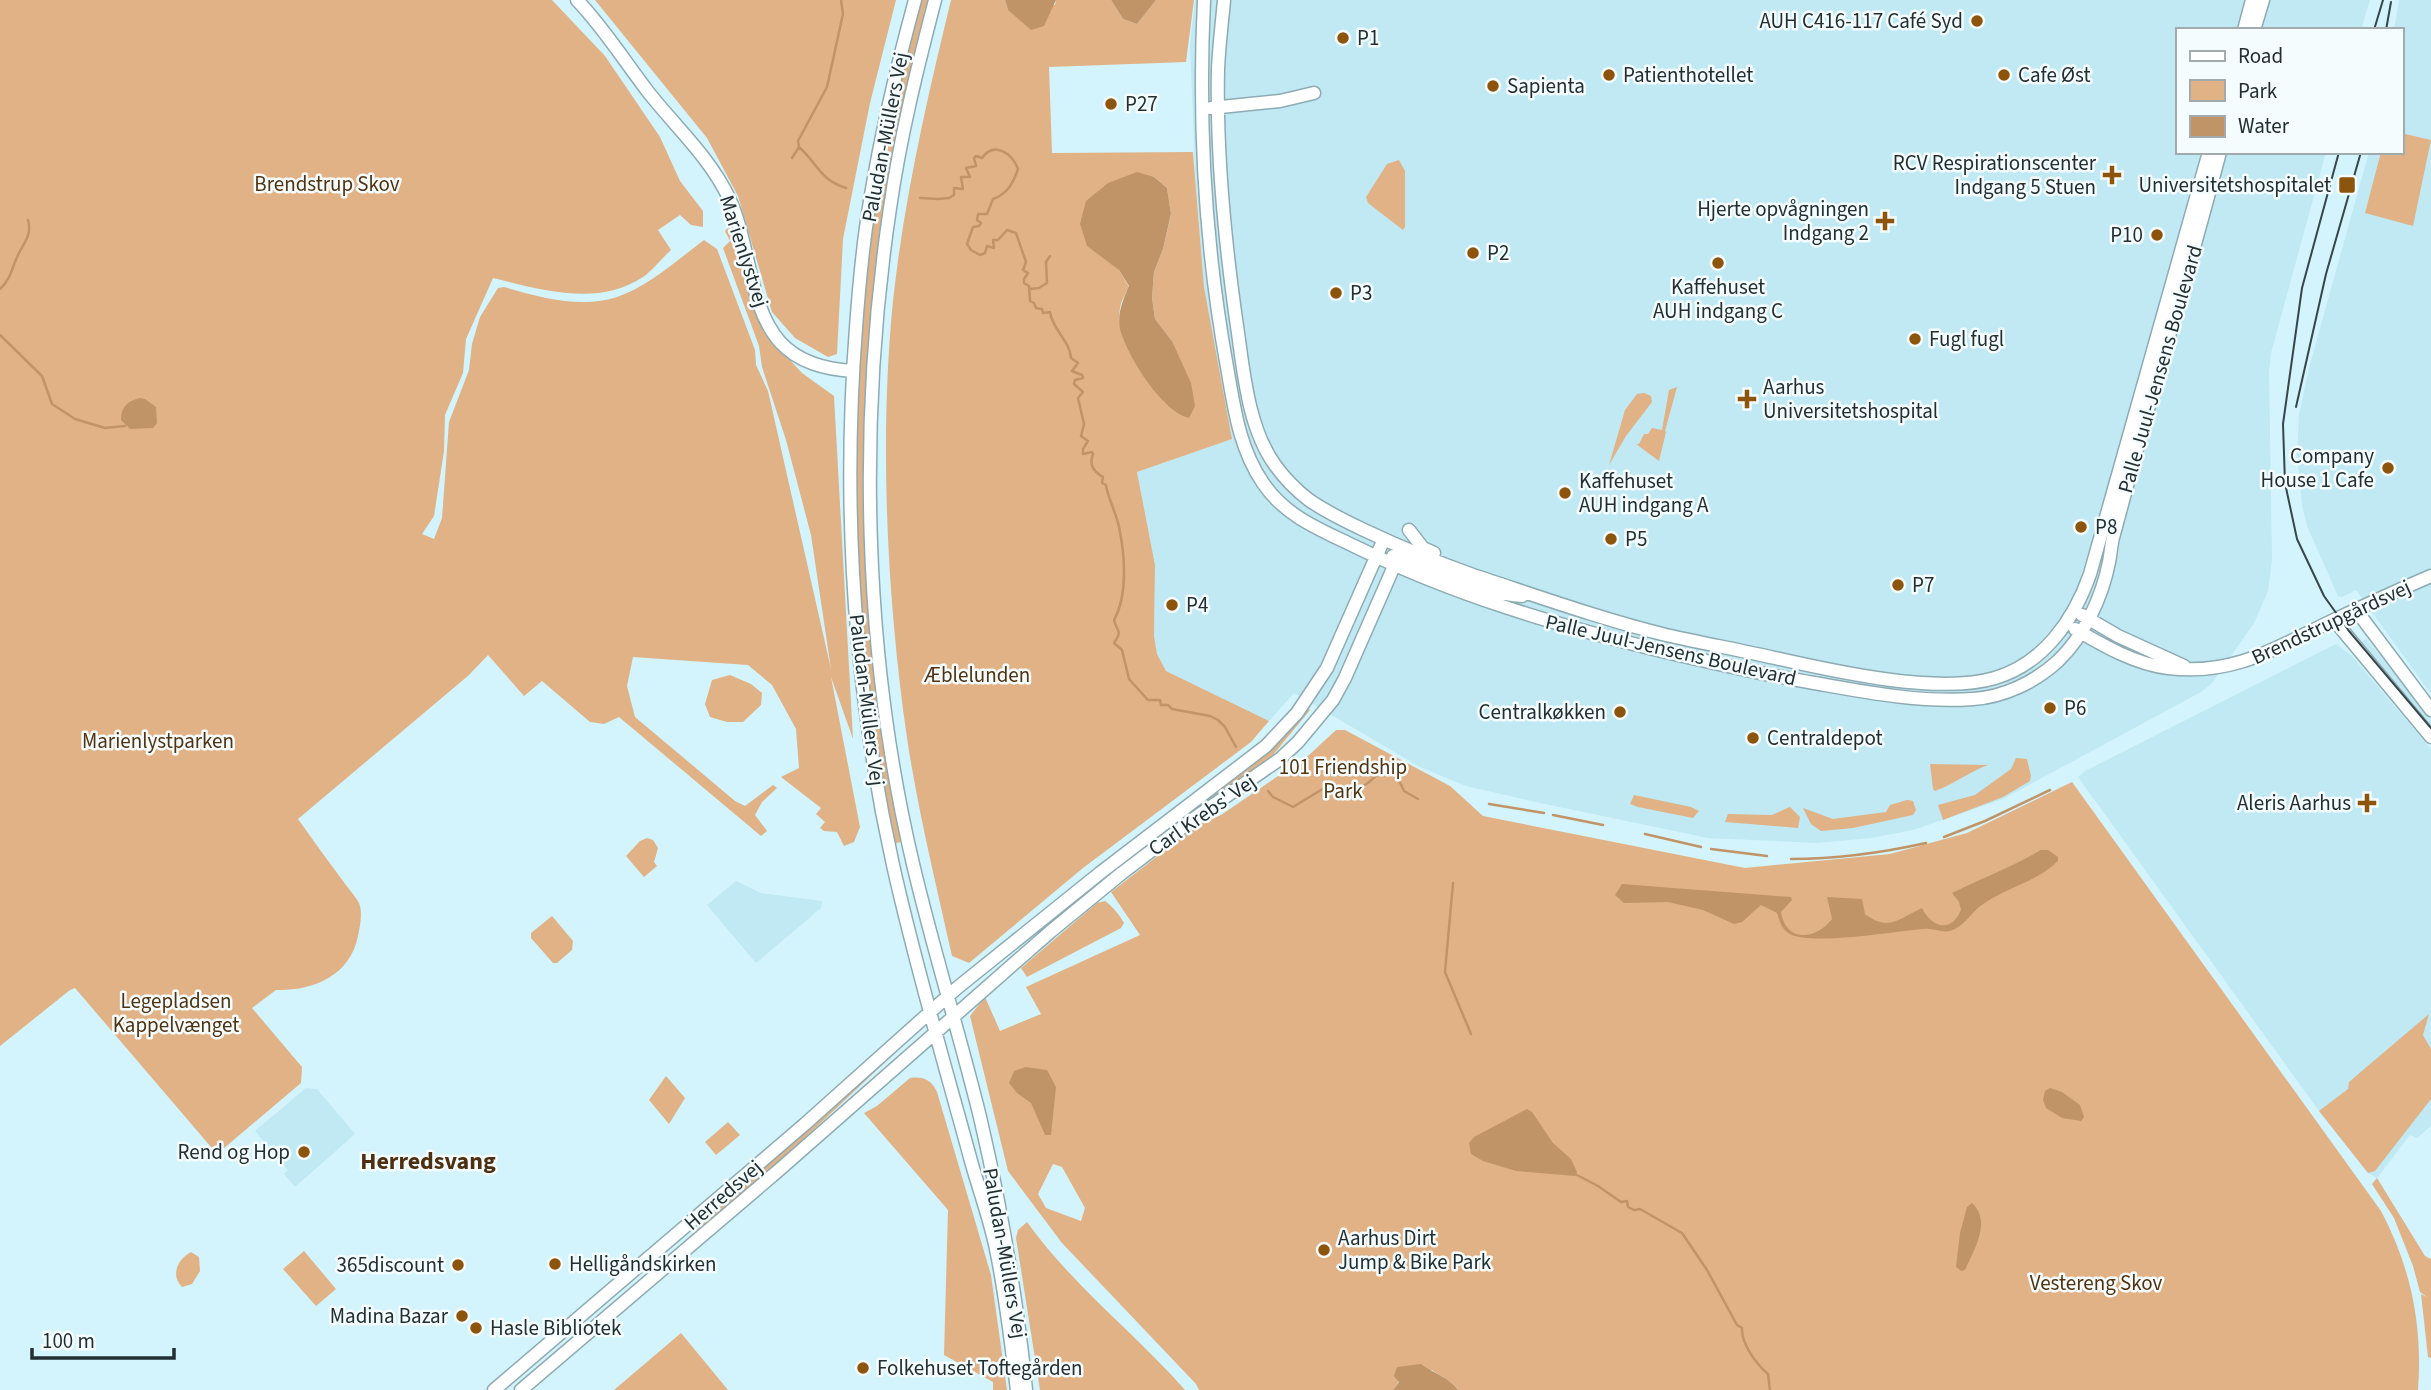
<svg xmlns="http://www.w3.org/2000/svg" width="2431" height="1390" font-family="'Source Sans 3',sans-serif">
<rect width="100%" height="100%" fill="#d3f4fc"/>
<path fill="#c0e9f3" d="M 1195,0 L 2370,0 L 2361,30 L 2177,30 L 2177,152 L 2326,152 L 2271,353 L 2269,371 L 2272,560 L 2268,591 L 2254,623 L 2212,683 L 2201,692 L 2003,799 L 1913,830 L 1871,838 L 1816,843 L 1708,838 L 1545,804 L 1466,786 L 1420,767 L 1294,693 L 1269,721 L 1166,671 L 1157,654 L 1154,636 L 1155,565 L 1137,472 L 1232,439 L 1204,287 L 1195,170 L 1190,45 Z
M 2399,0 L 2431,0 L 2431,694 L 2356,590 L 2342,597 L 2338,596 L 2307,526 L 2302,505 L 2297,454 L 2299,415 L 2309,368 L 2369,152 L 2401,152 L 2401,30 L 2394,30 Z
M 2366,639 L 2431,716 L 2431,733 L 2356,644 Z
M 2336,644 L 2351,655 L 2431,749 L 2431,1126 L 2417,1138 L 2410,1135 L 2377,1178 L 2368,1173 L 2319,1111 L 2078,777 L 2085,771 Z
M 736,881 L 761,893 L 822,901 L 821,908 L 756,963 L 707,905 Z
M 306,1088 L 317,1089 L 355,1134 L 295,1187 L 284,1174 L 288,1170 L 255,1131 Z"/>
<path fill="#e0b285" fill-rule="evenodd" d="M 0,0 L 552,0 L 605,56 L 660,137 L 680,181 L 703,211 L 703,227 L 691,225 L 680,215 L 658,230 L 671,250 C 662,258 653,270 643,277 C 598,307 542,290 493,278 L 466,339 L 463,373 L 445,415 L 444,451 L 434,516 L 422,534 L 434,539 L 442,518 L 449,422 L 469,370 L 472,344 L 480,317 L 498,288 L 504,287 C 538,297 582,309 617,297 C 647,287 679,259 704,240 L 717,249 L 755,350 L 756,365 L 768,391 L 831,669 L 811,535 L 786,440 L 762,367 L 759,346 L 723,248 L 730,241 L 725,231 L 729,227 L 734,235 L 763,331 L 802,373 L 834,396 L 853,739 L 831,677 L 860,827 L 854,842 L 844,846 L 837,832 L 824,831 L 820,828 L 825,822 L 816,814 L 821,808 L 781,777 L 799,768 L 796,729 L 772,685 L 748,665 L 633,657 L 627,686 L 635,717 L 735,801 L 745,806 L 773,785 L 777,788 L 762,802 L 755,815 L 767,831 L 761,836 L 619,717 L 604,724 L 590,722 L 542,681 L 524,696 L 488,655 L 469,675 L 298,819 C 313,840 328,861 343,881 C 348,888 355,896 359,903 C 363,913 360,926 358,936 C 350,976 313,991 276,990 L 252,1008 L 302,1067 L 301,1083 L 217,1154 L 75,988 L 70,990 L 0,1046 Z
M 595,0 L 896,0 L 870,103 L 843,239 L 837,354 L 828,357 L 795,338 L 772,312 L 738,196 L 707,138 Z
M 920,0 L 930,0 L 919,38 L 865,418 L 866,544 L 903,841 L 894,844 C 888,811 880,778 876,745 C 856,596 849,446 864,296 C 874,196 896,98 920,0 Z
M 951,0 L 1005,0 L 1008,10 L 1055,5 L 1056,0 L 1111,0 L 1123,19 L 1137,24 L 1156,0 L 1194,0 L 1186,62 L 1049,67 L 1052,153 L 1193,152 L 1204,287 L 1232,439 L 1137,472 L 1155,565 L 1154,636 L 1157,654 L 1166,671 L 1269,721 L 1251,742 L 1083,868 L 969,963 L 952,956 C 936,884 918,811 907,738 C 887,600 879,440 893,301 C 904,199 927,99 951,0 ZM 1154,177 L 1167,188 L 1171,215 L 1163,249 L 1154,272 L 1152,298 L 1155,319 L 1172,341 L 1165,403 C 1146,378 1114,341 1120,308 C 1121,301 1126,293 1129,287 L 1119,270 Z
M 2401,133 L 2431,140 L 2413,226 L 2365,213 L 2381,152 L 2401,152 Z
M 1399,160 L 1405,171 L 1405,227 L 1403,230 L 1368,203 L 1366,197 L 1387,164 Z
M 1677,387 L 1665,431 L 1666,432 L 1659,461 L 1636,444 L 1639,444 L 1644,434 L 1648,434 L 1652,428 L 1662,430 L 1669,390 Z
M 1644,393 L 1651,396 L 1652,402 L 1626,436 L 1609,465 L 1625,410 L 1637,394 Z
M 730,675 L 751,684 L 762,693 L 761,705 L 743,722 L 727,722 L 710,717 L 705,704 L 712,680 Z
M 1308,709 L 1310,710 L 1268,761 L 1083,898 C 1108,868 1143,846 1174,823 C 1224,787 1267,754 1308,709 Z
M 1336,730 L 1345,730 L 1450,786 L 1483,816 L 1745,868 L 1890,854 L 1967,833 L 2072,782 L 2381,1211 C 2411,1267 2423,1327 2418,1390 L 1458,1390 C 1452,1381 1441,1377 1432,1370 L 1399,1381 L 1393,1390 L 1199,1390 L 1196,1384 L 1062,1243 L 1008,1171 L 970,1016 L 985,997 L 1000,1031 L 1041,1014 L 1026,987 L 1140,935 L 1111,892 L 1198,825 L 1221,815 L 1309,755 ZM 1053,1164 L 1062,1167 L 1085,1208 L 1081,1221 L 1046,1208 L 1038,1194 Z
M 2016,758 L 2027,759 L 2031,776 L 2030,781 L 2003,797 L 1943,820 L 1938,805 L 1975,795 L 2011,769 Z
M 1930,764 L 1988,765 C 1969,772 1954,784 1935,791 L 1933,789 Z
M 1634,795 L 1691,807 L 1699,811 L 1693,818 L 1638,807 L 1630,804 Z
M 1907,800 L 1913,801 L 1916,810 L 1913,815 L 1853,828 L 1821,831 L 1811,824 L 1803,808 L 1833,819 L 1886,812 L 1890,805 Z
M 1790,807 L 1800,817 L 1798,828 L 1725,822 L 1728,814 L 1772,815 Z
M 647,838 L 653,840 L 658,848 L 654,862 L 657,866 L 644,877 L 626,856 L 640,841 Z
M 1105,901 C 1113,907 1119,914 1124,923 L 1121,928 L 1027,977 L 1021,968 L 1097,903 Z
M 552,916 L 573,941 L 572,950 L 557,963 L 553,963 L 531,938 L 531,933 Z
M 2429,1014 L 2423,1035 L 2431,1049 L 2431,1099 L 2375,1171 L 2368,1173 L 2319,1111 L 2348,1089 L 2349,1082 Z
M 911,1034 L 912,1037 L 778,1163 L 684,1242 L 743,1185 Z
M 666,1076 L 685,1098 L 669,1124 L 649,1100 Z
M 910,1078 C 923,1076 932,1080 937,1092 L 991,1275 L 1007,1390 L 993,1390 L 993,1382 L 944,1355 L 948,1210 L 864,1113 L 877,1106 Z
M 728,1122 L 740,1135 L 716,1155 L 705,1142 Z
M 2377,1178 L 2425,1256 L 2431,1259 L 2431,1358 L 2428,1357 L 2421,1294 L 2427,1297 L 2420,1292 L 2413,1266 L 2394,1218 L 2372,1184 Z
M 1027,1222 C 1072,1285 1134,1332 1185,1390 L 1040,1390 L 1016,1238 L 1018,1230 Z
M 304,1251 L 336,1289 L 316,1306 L 283,1269 Z
M 191,1252 L 199,1257 L 200,1271 L 192,1284 L 182,1287 C 170,1275 178,1259 191,1252 Z
M 681,1333 L 728,1390 L 614,1390 Z"/>
<path fill="#c19468" d="M 1005,0 L 1056,0 L 1044,26 L 1031,30 L 1008,10 Z
M 1111,0 L 1156,0 L 1137,24 L 1123,19 Z
M 1137,172 L 1154,177 L 1167,188 L 1171,214 L 1163,249 L 1154,272 L 1152,298 L 1155,319 L 1172,341 L 1191,383 L 1195,406 L 1189,418 C 1162,412 1126,354 1120,329 C 1117,313 1123,300 1129,286 L 1119,270 L 1087,246 L 1080,224 L 1086,201 L 1108,183 Z
M 140,398 L 145,399 L 156,407 L 157,423 L 153,428 L 130,429 L 121,420 C 121,406 128,401 140,398 Z
M 2041,850 L 2048,850 L 2058,857 L 2058,861 C 2036,883 2003,888 1979,907 C 1970,915 1963,927 1950,931 C 1942,933 1932,928 1924,929 C 1896,931 1812,946 1790,934 C 1781,929 1780,922 1777,913 L 1761,905 L 1742,922 L 1734,924 L 1703,910 L 1668,902 L 1624,903 L 1615,895 L 1622,884 L 1791,897 L 1792,900 L 1781,912 C 1786,943 1816,940 1832,919 L 1827,897 L 1862,899 L 1865,914 C 1889,932 1898,919 1922,908 C 1931,927 1951,934 1961,910 L 1959,902 L 1952,893 C 1982,878 2012,867 2041,850 Z
M 1026,1067 L 1047,1070 L 1056,1087 L 1051,1135 L 1045,1135 L 1031,1103 L 1017,1093 L 1009,1083 L 1014,1071 Z
M 2050,1088 L 2062,1092 L 2080,1105 L 2084,1117 L 2081,1121 L 2062,1118 L 2046,1108 L 2043,1100 L 2045,1091 Z
M 1527,1109 L 1532,1112 L 1553,1143 L 1571,1159 L 1577,1172 L 1575,1176 L 1516,1171 L 1483,1161 L 1471,1154 L 1469,1143 L 1474,1137 Z
M 1972,1203 C 1992,1221 1974,1250 1965,1270 L 1961,1271 L 1956,1267 L 1960,1233 L 1967,1207 Z
M 1421,1364 C 1433,1373 1450,1378 1458,1390 L 1393,1390 L 1399,1382 L 1394,1376 L 1397,1367 Z"/>
<g fill="none" stroke-linecap="round" stroke-linejoin="round">
<path stroke="#c19468" stroke-width="2.5" d="M 841,0 L 843,14 L 827,87 L 798,141 L 799,147 C 818,164 819,179 846,188
M 792,158 L 799,147
M 920,198 L 938,199 L 949,198 L 954,195 L 954,188 L 963,189 L 961,177 L 970,177 L 966,168 L 976,166 L 974,158 L 976,156 L 982,158 C 994,141 1012,153 1018,169 C 1013,184 1007,194 993,199 L 987,214 L 978,214 L 977,220 L 981,223 L 979,226 L 973,227 L 967,244 L 971,250 L 980,255 L 985,253 L 987,246 L 994,248 L 993,240 L 998,240 L 1007,230 L 1016,233 L 1026,262 L 1023,270 L 1028,273 L 1024,279 L 1024,283 L 1029,286 L 1030,301 L 1034,303 L 1036,308 L 1042,309 L 1043,313 L 1050,312 C 1052,329 1070,341 1071,358 L 1078,363 L 1072,371 L 1082,375 L 1083,378 L 1075,380 L 1074,384 L 1083,392 L 1078,398 L 1084,424 L 1081,436 L 1088,441 L 1083,449 L 1083,454 L 1092,452 L 1093,454 C 1089,465 1093,471 1103,477 L 1102,483 L 1106,485 C 1108,499 1116,512 1119,527 C 1125,555 1128,595 1114,620 C 1117,632 1123,630 1114,643 L 1122,650 L 1129,679 L 1148,700 L 1160,700 L 1161,705 L 1168,705 L 1172,709 L 1210,716 L 1218,720 L 1225,727 L 1236,747
M 0,289 C 12,278 12,266 19,253 C 25,241 32,235 28,220
M 1030,289 L 1039,288 L 1047,283 L 1046,262 L 1050,256
M 0,335 L 42,376 L 52,404 L 75,419 L 105,428 L 125,426
M 1268,791 L 1273,797 L 1293,807 L 1326,787 L 1333,791 L 1339,788 L 1343,794 L 1347,795 L 1368,783 L 1378,774 L 1384,775 L 1390,771 L 1397,776 L 1404,791 L 1418,799
M 1489,804 L 1544,813
M 1553,815 L 1603,825
M 1645,834 L 1701,847
M 1944,837 L 1985,821 L 2050,790
M 1711,849 L 1767,856
M 1791,859 C 1838,859 1881,853 1926,843
M 1453,883 L 1445,972 L 1471,1034
M 1573,1173 L 1598,1186 L 1621,1202 L 1627,1201 L 1628,1207 L 1634,1210 L 1640,1209 L 1682,1233 L 1707,1270 L 1737,1325 L 1742,1328 C 1741,1343 1756,1364 1768,1374 L 1770,1390"/>
<defs>
<path id="tertiary" d="M 577,0 C 604,28 625,62 649,93 C 676,127 710,158 729,198 C 750,242 748,306 780,342 C 799,363 826,369 852,371
M 915,0 C 897,66 881,133 870,201 C 863,243 859,286 856,328 C 842,508 854,689 893,865 C 915,964 944,1062 971,1161 C 979,1190 990,1219 996,1249 C 1006,1296 1011,1343 1017,1390
M 935,0 C 917,69 900,138 890,208 C 858,422 863,653 913,864 C 933,949 959,1032 980,1117 C 1001,1207 1017,1298 1026,1390
M 1204,0 C 1198,122 1205,246 1227,367 C 1234,407 1239,448 1263,483 C 1285,516 1319,529 1354,546 C 1454,595 1558,626 1666,652 C 1715,663 1764,675 1814,683 C 1865,692 1921,703 1973,699 C 2004,697 2035,682 2058,661 C 2084,636 2102,598 2109,562 C 2111,553 2111,543 2114,534 C 2123,501 2132,467 2141,434 C 2168,340 2195,247 2220,152
M 1224,0 C 1222,23 1219,46 1218,69 C 1216,158 1225,245 1238,333 C 1244,376 1249,429 1275,465 C 1285,479 1296,490 1309,500 C 1326,512 1345,521 1364,530 C 1400,547 1436,562 1473,575 C 1537,596 1601,619 1666,635 C 1702,643 1739,650 1775,658 C 1833,671 1938,695 1995,678 C 2043,664 2074,620 2090,574 L 2209,152
M 2244,30 L 2252,0
M 2254,30 L 2263,0
M 1211,108 L 1280,101 L 1314,93
M 1409,530 L 1423,548 L 1434,553
M 1393,556 C 1438,566 1473,593 1522,596
M 2356,610 L 2431,710
M 2082,615 L 2118,636 L 2184,666
M 2334,620 L 2431,737
M 2075,629 C 2104,646 2135,664 2168,668 C 2235,676 2277,647 2334,620 C 2366,605 2398,590 2431,576
M 494,1390 L 805,1124 L 957,988 L 1100,873 L 1266,746 L 1297,713 L 1327,668 L 1384,539
M 521,1390 L 779,1170 L 1050,932 L 1122,873 L 1192,820 L 1280,759 L 1298,742 L 1333,700 L 1345,678 L 1402,548"/>
</defs>
<use href="#tertiary" stroke="#8dabb3" stroke-width="15"/>
<use href="#tertiary" stroke="#fff" stroke-width="12"/>
<path stroke="#364649" stroke-width="2" d="M 2374,30 L 2383,0
M 2386,30 L 2391,2
M 2339,152 L 2302,288 L 2283,424 L 2285,483 L 2297,539 L 2324,596 L 2349,631 L 2431,728
M 2296,407 L 2326,274 L 2361,152"/>
</g>
<g fill="#8d550c" stroke="#f5fcfd" stroke-width="2.5">
<circle cx="1977" cy="21" r="7"/>
<circle cx="1343" cy="38" r="7"/>
<circle cx="1609" cy="75" r="7"/>
<circle cx="2004" cy="75" r="7"/>
<circle cx="1493" cy="86" r="7"/>
<circle cx="1111" cy="104" r="7"/>
<path d="M2108.5 164.5h7v7h7v7h-7v7h-7v-7h-7v-7h7z"/>
<rect x="2338" y="176" width="18" height="18" rx="3.5"/>
<path d="M1881.5 210.5h7v7h7v7h-7v7h-7v-7h-7v-7h7z"/>
<circle cx="2157" cy="235" r="7"/>
<circle cx="1473" cy="253" r="7"/>
<circle cx="1718" cy="263" r="7"/>
<circle cx="1336" cy="293" r="7"/>
<circle cx="1915" cy="339" r="7"/>
<path d="M1743.5 388.5h7v7h7v7h-7v7h-7v-7h-7v-7h7z"/>
<circle cx="2388" cy="468" r="7"/>
<circle cx="1565" cy="493" r="7"/>
<circle cx="2081" cy="527" r="7"/>
<circle cx="1611" cy="539" r="7"/>
<circle cx="1898" cy="585" r="7"/>
<circle cx="1172" cy="605" r="7"/>
<circle cx="2050" cy="708" r="7"/>
<circle cx="1620" cy="712" r="7"/>
<circle cx="1753" cy="738" r="7"/>
<path d="M2363.5 792.5h7v7h7v7h-7v7h-7v-7h-7v-7h7z"/>
<circle cx="304" cy="1152" r="7"/>
<circle cx="1324" cy="1250" r="7"/>
<circle cx="555" cy="1264" r="7"/>
<circle cx="458" cy="1265" r="7"/>
<circle cx="462" cy="1316" r="7"/>
<circle cx="476" cy="1328" r="7"/>
<circle cx="863" cy="1368" r="7"/>
</g>
<g text-anchor="middle" dominant-baseline="central" stroke-width="5" stroke-linejoin="round" paint-order="stroke">
<g font-size="21" fill="#222f32" stroke="#f5fcfd" text-anchor="start">
<text x="1963" y="21" text-anchor="end">AUH C416-117 Café Syd</text>
<text x="1357" y="38">P1</text>
<text x="1623" y="75">Patienthotellet</text>
<text x="2018" y="75">Cafe Øst</text>
<text x="1507" y="86">Sapienta</text>
<text x="1125" y="104">P27</text>
<text x="2096" y="163" text-anchor="end">RCV Respirationscenter<tspan x="2096" dy="24">Indgang 5 Stuen</tspan></text>
<text x="2331" y="185" text-anchor="end">Universitetshospitalet</text>
<text x="1869" y="209" text-anchor="end">Hjerte opvågningen<tspan x="1869" dy="24">Indgang 2</tspan></text>
<text x="2143" y="235" text-anchor="end">P10</text>
<text x="1487" y="253">P2</text>
<text x="1718" y="287" text-anchor="middle">Kaffehuset<tspan x="1718" dy="24">AUH indgang C</tspan></text>
<text x="1350" y="293">P3</text>
<text x="1929" y="339">Fugl fugl</text>
<text x="1763" y="387">Aarhus<tspan x="1763" dy="24">Universitetshospital</tspan></text>
<text x="2374" y="456" text-anchor="end">Company<tspan x="2374" dy="24">House 1 Cafe</tspan></text>
<text x="1579" y="481">Kaffehuset<tspan x="1579" dy="24">AUH indgang A</tspan></text>
<text x="2095" y="527">P8</text>
<text x="1625" y="539">P5</text>
<text x="1912" y="585">P7</text>
<text x="1186" y="605">P4</text>
<text x="2064" y="708">P6</text>
<text x="1606" y="712" text-anchor="end">Centralkøkken</text>
<text x="1767" y="738">Centraldepot</text>
<text x="2351" y="803" text-anchor="end">Aleris Aarhus</text>
<text x="290" y="1152" text-anchor="end">Rend og Hop</text>
<text x="1338" y="1238">Aarhus Dirt<tspan x="1338" dy="24">Jump &amp; Bike Park</tspan></text>
<text x="569" y="1264">Helligåndskirken</text>
<text x="444" y="1265" text-anchor="end">365discount</text>
<text x="448" y="1316" text-anchor="end">Madina Bazar</text>
<text x="490" y="1328">Hasle Bibliotek</text>
<text x="877" y="1368">Folkehuset Toftegården</text>
</g>
<g font-size="21" fill="#222f32" stroke="#f5fcfd">
<text transform="translate(885 137) rotate(-79)">Paludan-Müllers Vej</text>
<text transform="translate(744 251) rotate(72)">Marienlystvej</text>
<text transform="translate(2160 369) rotate(-74)">Palle Juul-Jensens Boulevard</text>
<text transform="translate(2331 622) rotate(-25)">Brendstrupgårdsvej</text>
<text transform="translate(1671 650) rotate(13)">Palle Juul-Jensens Boulevard</text>
<text transform="translate(867 700) rotate(83)">Paludan-Müllers Vej</text>
<text transform="translate(1202 815) rotate(-35)">Carl Krebs' Vej</text>
<text transform="translate(723 1195) rotate(-41)">Herredsvej</text>
<text transform="translate(1005 1253) rotate(80)">Paludan-Müllers Vej</text>
</g>
<g font-size="21" fill="#523310" stroke="#f5fcfd">
<text x="327" y="184">Brendstrup Skov</text>
<text x="977" y="675">Æblelunden</text>
<text x="158" y="741">Marienlystparken</text>
<text x="1343" y="767">101 Friendship<tspan x="1343" dy="24">Park</tspan></text>
<text x="176" y="1001">Legepladsen<tspan x="176" dy="24">Kappelvænget</tspan></text>
<text x="2096" y="1283">Vestereng Skov</text>
</g>
<g font-size="24" font-weight="bold" fill="#4c3011" stroke="#f5fcfd">
<text x="428" y="1161">Herredsvang</text>
</g>
</g>
<rect x="2176" y="28" width="228" height="126" fill="#f5fcfd" stroke="#a1aaac" stroke-width="2"/>
<rect x="2190" y="51" width="35" height="10" fill="#ffffff" stroke="#a1aaac" stroke-width="2"/>
<text x="2238" y="63" font-size="21" fill="#222f32">Road</text>
<rect x="2190" y="80" width="35" height="21" fill="#e0b285" stroke="#a1aaac" stroke-width="2"/>
<text x="2238" y="98" font-size="21" fill="#222f32">Park</text>
<rect x="2190" y="116" width="35" height="21" fill="#c19468" stroke="#a1aaac" stroke-width="2"/>
<text x="2238" y="133" font-size="21" fill="#222f32">Water</text>
<path d="M32 1348v10h142v-10" fill="none" stroke="#222f32" stroke-width="3.5"/>
<text x="42" y="1348" font-size="21" fill="#222f32" stroke="#f5fcfd" stroke-width="5" paint-order="stroke">100 m</text>
</svg>
